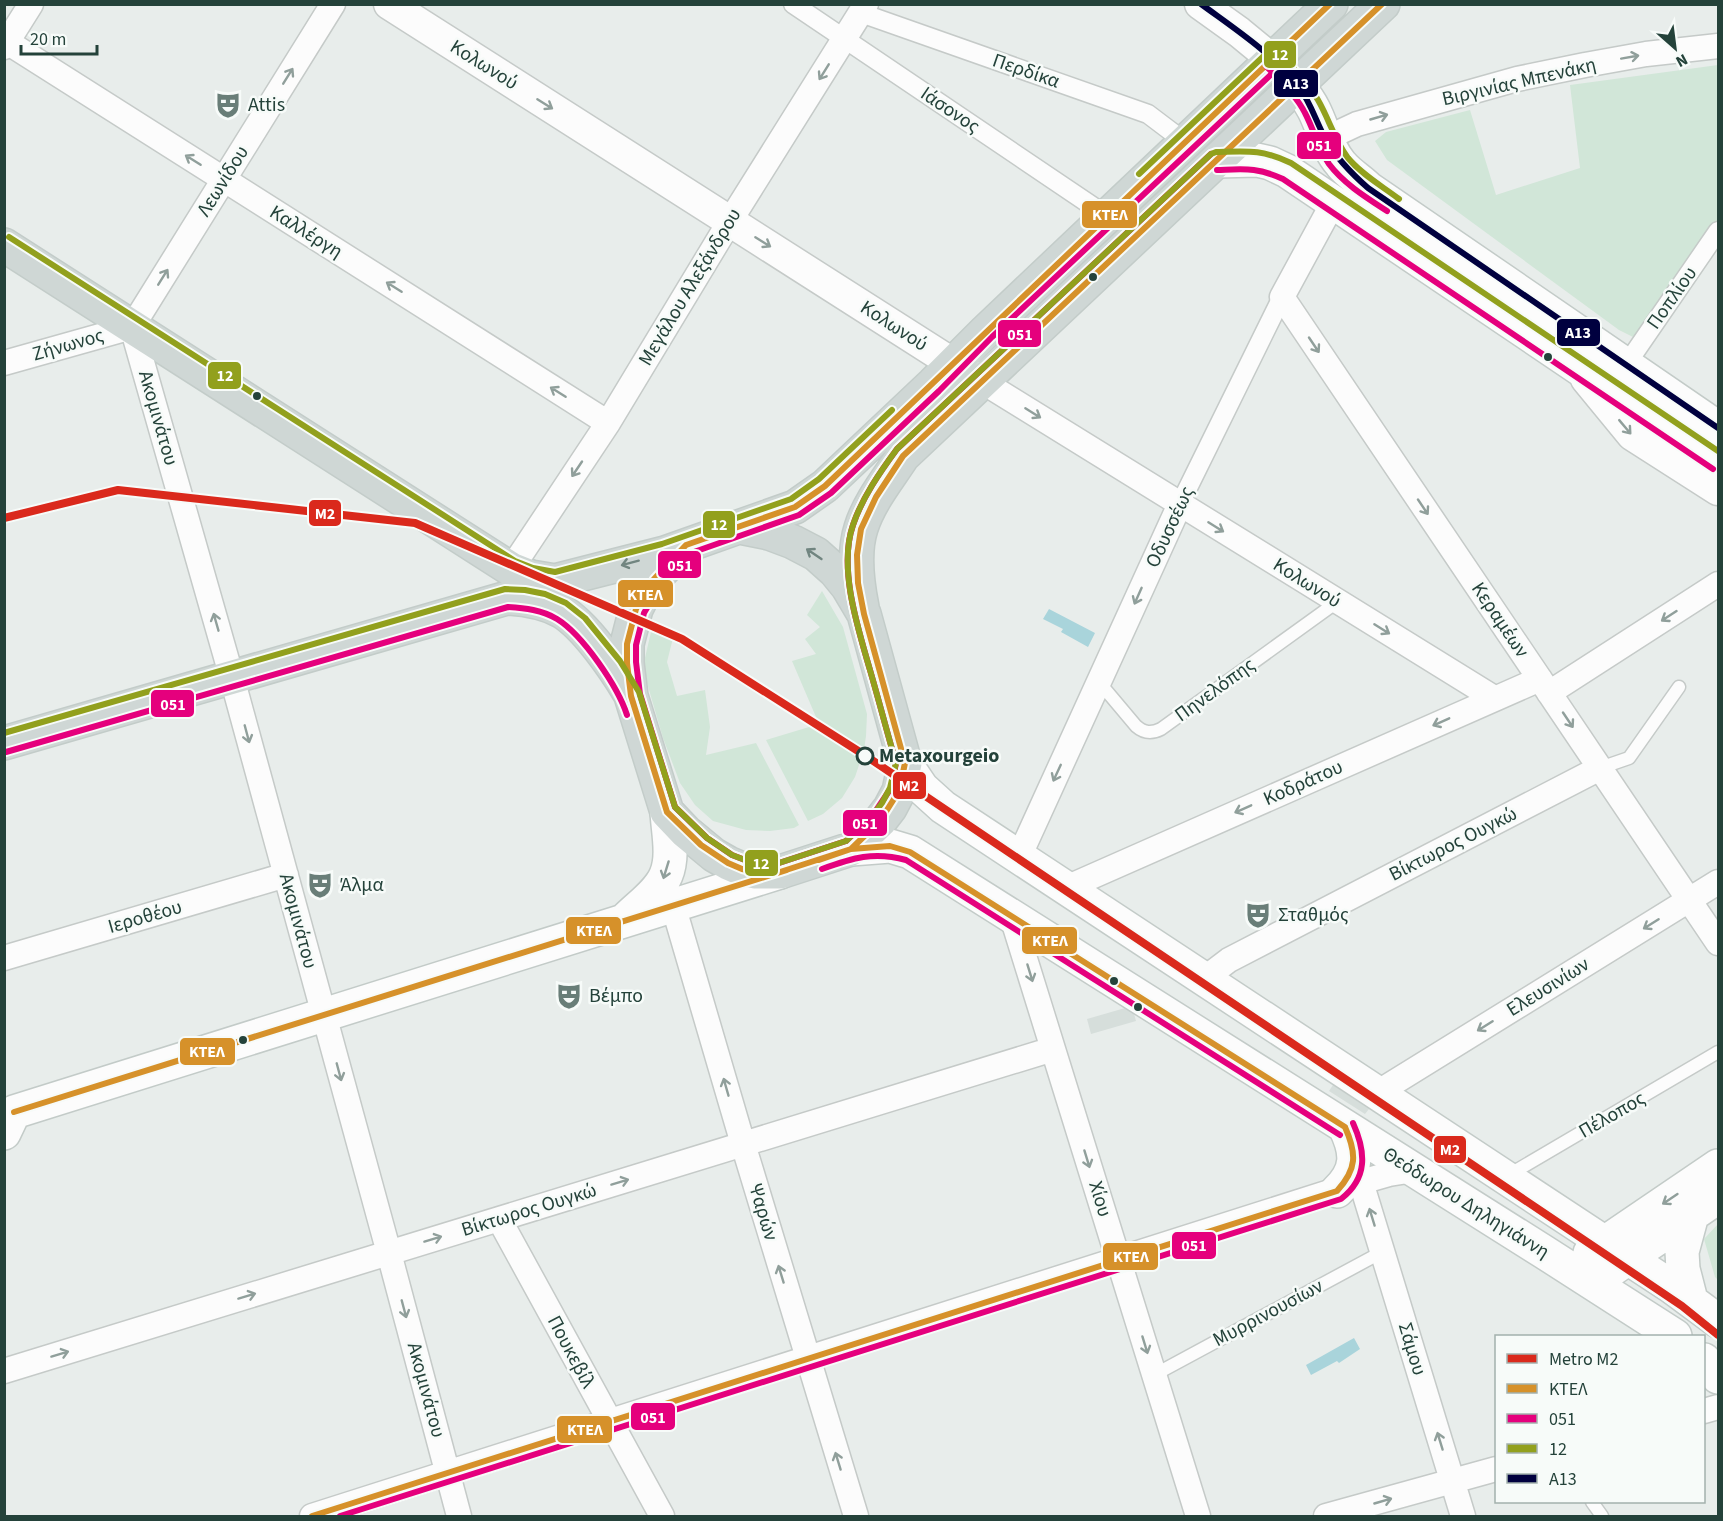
<svg xmlns="http://www.w3.org/2000/svg" width="1723" height="1521" font-family="'Source Sans 3',sans-serif">
<rect width="100%" height="100%" fill="#e8edeb"/>
<path fill="#d6dedb" d="M 1132,1006 L 1136,1021 L 1091,1034 L 1087,1019 Z
M 1333,1085 L 1369,1109 L 1365,1114 L 1329,1091 Z"/>
<path fill="#d1e6d8" d="M 1718,65 L 1718,221 L 1652,320 L 1633,337 L 1619,330 L 1387,160 L 1375,141 L 1386,132 L 1470,110 L 1496,195 L 1580,168 L 1570,85 Z
M 822,591 L 843,627 L 867,714 L 866,736 L 864,750 L 855,777 L 842,798 L 823,814 L 808,821 L 766,740 L 819,724 L 792,661 L 816,654 L 805,639 L 820,627 L 807,615 Z
M 651,632 L 673,638 L 667,662 L 677,696 L 705,690 L 710,727 L 706,755 L 756,743 L 799,825 L 794,828 L 770,831 L 746,830 L 713,821 L 695,805 L 680,783 L 663,738 L 645,676 L 644,662 Z
M 1718,1224 L 1718,1280 L 1715,1277 L 1704,1239 Z"/>
<path fill="#a9d4db" d="M 1049,609 L 1095,633 L 1088,647 L 1061,632 L 1063,629 L 1043,619 Z
M 1354,1338 L 1360,1349 L 1339,1363 L 1337,1361 L 1311,1375 L 1306,1365 Z"/>
<g fill="none" stroke-linecap="round" stroke-linejoin="round">
<defs>
<path id="service" d="M 1099,682 L 1136,726 C 1144,733 1151,734 1161,729 L 1337,602
M 1600,768 L 1629,758 L 1679,687
M 1507,1176 L 1718,1052
M 1154,1375 L 1382,1252
M 1592,1502 L 1602,1516"/>
<path id="pedestrian" d="M 793,4 L 1107,216
M 861,13 L 1148,114 L 1185,142
M 1626,365 L 1718,231
M 1180,504 L 1282,297"/>
<path id="minor" d="M 4,40 L 608,423
M 4,47 L 31,4
M 1325,139 L 1357,124 L 1517,79 L 1585,65 L 1646,54 L 1718,46
M 1333,203 L 1282,297 L 1718,943
M 132,327 L 232,678 L 389,1253 L 459,1516
M 132,327 L 333,4
M 4,363 L 132,327
M 983,382 L 1494,698
M 511,569 L 608,423 L 730,221 L 866,4
M 1549,693 L 1718,584
M 1019,857 L 1180,504
M 1066,888 L 1540,679
M 673,905 L 743,1144 L 856,1516
M 1012,917 L 1198,1516
M 4,958 L 286,875
M 1204,979 L 1229,960 L 1600,768
M 1377,1093 L 1718,882
M 1361,1182 L 1463,1516
M 499,1219 L 662,1516
M 4,1371 L 1053,1049
M 1704,1411 L 1718,1407
M 312,1516 L 1361,1182 L 1389,1174 L 1414,1170
M 1326,1516 L 1496,1469"/>
<path id="tertiary" d="M 389,4 L 974,377
M 1200,4 L 1239,32 L 1273,60
M 1586,379 L 1632,435 L 1718,490"/>
<path id="secondary" d="M 1273,60 C 1288,76 1304,90 1314,110 C 1323,128 1327,148 1341,164 C 1348,173 1360,180 1368,188 L 1718,428
M 1217,161 L 1257,160 L 1270,163 L 1287,171 L 1718,462
M 905,763 L 922,788 L 943,807 L 1605,1243 L 1672,1287 L 1718,1321
M 851,849 L 890,846 L 910,852 L 1544,1252 L 1675,1336
M 627,918 C 640,905 659,892 666,875 C 674,856 668,832 667,812
M 4,1133 L 14,1112 L 780,872
M 1337,1191 C 1359,1170 1357,1152 1345,1127
M 1590,1253 L 1718,1166
M 1611,1270 L 1718,1197
M 1691,1300 L 1683,1269 L 1682,1252 L 1692,1215
M 1704,1360 L 1718,1377"/>
<path id="primary" d="M 4,245 L 511,569 L 531,577 L 555,581 L 665,553 L 795,507 L 825,486 L 933,384 L 986,331 L 1331,4
M 683,549 L 654,579 L 644,593 L 636,609 L 627,644 L 627,663 L 631,696 L 667,812 L 685,831 L 714,855 L 728,863 L 742,869 L 756,872 L 780,872 L 851,849 L 880,821 L 890,808 L 899,791 L 905,763 L 864,614 L 848,587 L 835,571 L 816,554 L 793,542 L 769,533 L 740,527
M 862,607 C 857,582 853,553 861,528 C 869,502 888,479 903,456 L 1383,4
M 4,743 L 507,598 C 525,599 544,602 561,611 C 585,625 614,667 629,692"/>
</defs>
<use href="#service" stroke="#c5cac8" stroke-width="15"/>
<use href="#pedestrian" stroke="#c5cac8" stroke-width="21"/>
<use href="#minor" stroke="#c5cac8" stroke-width="27"/>
<use href="#tertiary" stroke="#c5cac8" stroke-width="33"/>
<use href="#secondary" stroke="#c3cbc8" stroke-width="36"/>
<use href="#primary" stroke="#c3ccc9" stroke-width="36"/>
<use href="#service" stroke="#fcfcfc" stroke-width="12"/>
<use href="#pedestrian" stroke="#fcfcfc" stroke-width="18"/>
<use href="#minor" stroke="#fcfcfc" stroke-width="24"/>
<use href="#tertiary" stroke="#fcfcfc" stroke-width="30"/>
<use href="#secondary" stroke="#fcfcfc" stroke-width="33"/>
<use href="#primary" stroke="#cfd7d5" stroke-width="33"/>
<defs>
<path id="bus-1" d="M 1330,4 L 825,486 L 795,507 L 686,545 L 654,579 L 636,609 L 627,644 L 627,663 L 631,696 L 667,812 L 701,845 L 728,863 L 742,869 L 756,872 L 780,872 L 851,849 L 880,821 L 899,791 L 905,763 L 864,614 L 858,583 L 857,555 L 861,529 L 876,497 L 903,456 L 1382,4
M 819,860 L 851,849 L 890,846 L 910,852 L 1345,1127
M 14,1112 L 787,870
M 312,1516 L 1337,1191 C 1357,1169 1357,1154 1345,1127"/>
<path id="bus-2" d="M 1266,66 C 1280,81 1296,95 1305,113 C 1314,130 1318,148 1329,164 C 1344,184 1367,198 1387,211
M 1211,154 L 897,449 C 880,472 862,498 853,525 C 838,568 858,628 870,670 C 879,701 887,732 896,763 L 891,788 L 873,815 L 846,841 L 779,863 L 757,863 L 745,860 L 732,855 L 707,838 L 675,807 L 640,694 L 636,662 L 636,645 L 644,613 L 661,584 L 691,553 L 799,515 L 831,493 L 939,391 L 992,337 L 1279,67
M 1217,170 C 1245,169 1257,167 1283,179 L 1713,469
M 6,752 L 508,607 C 525,608 542,610 557,619 C 583,635 618,687 627,715
M 822,869 C 852,858 874,851 906,860 L 1340,1135
M 340,1516 L 1341,1199 C 1368,1178 1366,1152 1353,1123"/>
<path id="bus-3" d="M 1139,174 L 1267,53 L 1274,51 L 1280,54 C 1293,68 1308,83 1318,100 C 1329,119 1335,141 1348,158 C 1362,175 1382,186 1399,199
M 9,237 L 515,561 L 533,568 L 555,572 L 662,544 L 791,499 L 819,479 L 892,410
M 4,733 L 505,589 L 525,590 L 545,594 L 566,603 L 585,618 L 620,661 L 639,692 L 675,807 L 707,838 L 732,855 L 745,860 L 757,863 L 779,863 L 846,841 L 873,815 L 882,803 L 890,788 L 896,763 C 887,732 879,701 870,670 C 858,628 838,568 853,525 C 862,498 880,472 897,449 L 1211,154 L 1216,152 C 1248,151 1261,149 1291,163 L 1718,451"/>
<path id="bus-4" d="M 1201,4 C 1235,29 1272,53 1299,87 C 1311,103 1316,122 1326,140 C 1337,159 1352,174 1368,188 L 1718,428"/>
</defs>
<use href="#bus-1" stroke="#f7fbf9" stroke-width="10"/>
<use href="#bus-2" stroke="#f7fbf9" stroke-width="10"/>
<use href="#bus-3" stroke="#f7fbf9" stroke-width="10"/>
<use href="#bus-4" stroke="#f7fbf9" stroke-width="10"/>
<use href="#bus-1" stroke="#d6912a" stroke-width="6"/>
<use href="#bus-2" stroke="#e5007d" stroke-width="6"/>
<use href="#bus-3" stroke="#92a01d" stroke-width="6"/>
<use href="#bus-4" stroke="#00003f" stroke-width="6"/>
<defs>
<path id="metro-1" d="M 4,518 L 118,490 L 415,523 L 682,639 L 866,756 L 1682,1306 L 1718,1335"/>
</defs>
<use href="#metro-1" stroke="#f7fbf9" stroke-width="12"/>
<use href="#metro-1" stroke="#da291c" stroke-width="8"/>
</g>
<defs><path id="oneway-shaft" d="M-6 0H5M1.5-3L5.5 0L1.5 3" fill="none" stroke-width="1.6" stroke-linecap="round" stroke-linejoin="round" transform="scale(1.5)"/></defs>
<g stroke="#909f9b">
<use href="#oneway-shaft" transform="translate(1630 57) rotate(-10)"/>
<use href="#oneway-shaft" transform="translate(824 72) rotate(122)"/>
<use href="#oneway-shaft" transform="translate(288 76) rotate(-58)"/>
<use href="#oneway-shaft" transform="translate(545 104) rotate(32)"/>
<use href="#oneway-shaft" transform="translate(1379 117) rotate(-16)"/>
<use href="#oneway-shaft" transform="translate(193 160) rotate(-148)"/>
<use href="#oneway-shaft" transform="translate(763 242) rotate(32)"/>
<use href="#oneway-shaft" transform="translate(163 277) rotate(-58)"/>
<use href="#oneway-shaft" transform="translate(394 287) rotate(-148)"/>
<use href="#oneway-shaft" transform="translate(1314 345) rotate(56)"/>
<use href="#oneway-shaft" transform="translate(558 392) rotate(-148)"/>
<use href="#oneway-shaft" transform="translate(1033 413) rotate(32)"/>
<use href="#oneway-shaft" transform="translate(1625 427) rotate(50)"/>
<use href="#oneway-shaft" transform="translate(577 469) rotate(124)"/>
<use href="#oneway-shaft" transform="translate(1423 507) rotate(56)"/>
<use href="#oneway-shaft" transform="translate(1216 527) rotate(32)"/>
<use href="#oneway-shaft" transform="translate(1138 596) rotate(114)"/>
<use href="#oneway-shaft" transform="translate(1669 616) rotate(147)"/>
<use href="#oneway-shaft" transform="translate(216 622) rotate(-106)"/>
<use href="#oneway-shaft" transform="translate(1382 629) rotate(32)"/>
<use href="#oneway-shaft" transform="translate(1568 720) rotate(56)"/>
<use href="#oneway-shaft" transform="translate(1441 722) rotate(156)"/>
<use href="#oneway-shaft" transform="translate(247 734) rotate(75)"/>
<use href="#oneway-shaft" transform="translate(1057 773) rotate(115)"/>
<use href="#oneway-shaft" transform="translate(1243 809) rotate(156)"/>
<use href="#oneway-shaft" transform="translate(666 870) rotate(107)"/>
<use href="#oneway-shaft" transform="translate(1651 924) rotate(148)"/>
<use href="#oneway-shaft" transform="translate(1030 973) rotate(73)"/>
<use href="#oneway-shaft" transform="translate(1485 1026) rotate(148)"/>
<use href="#oneway-shaft" transform="translate(339 1072) rotate(75)"/>
<use href="#oneway-shaft" transform="translate(726 1087) rotate(-106)"/>
<use href="#oneway-shaft" transform="translate(1087 1159) rotate(73)"/>
<use href="#oneway-shaft" transform="translate(620 1182) rotate(-17)"/>
<use href="#oneway-shaft" transform="translate(1670 1199) rotate(146)"/>
<use href="#oneway-shaft" transform="translate(1372 1217) rotate(-107)"/>
<use href="#oneway-shaft" transform="translate(433 1239) rotate(-17)"/>
<use href="#oneway-shaft" transform="translate(781 1274) rotate(-107)"/>
<use href="#oneway-shaft" transform="translate(247 1296) rotate(-17)"/>
<use href="#oneway-shaft" transform="translate(404 1309) rotate(75)"/>
<use href="#oneway-shaft" transform="translate(1145 1345) rotate(73)"/>
<use href="#oneway-shaft" transform="translate(60 1354) rotate(-17)"/>
<use href="#oneway-shaft" transform="translate(1440 1441) rotate(-107)"/>
<use href="#oneway-shaft" transform="translate(838 1461) rotate(-107)"/>
<use href="#oneway-shaft" transform="translate(1383 1501) rotate(-16)"/>
</g>
<g stroke="#718580">
<use href="#oneway-shaft" transform="translate(814 554) rotate(-146)"/>
<use href="#oneway-shaft" transform="translate(630 563) rotate(165)"/>
</g>
<defs>
<symbol id="theatre-bare" viewBox="-9 -9 18 18"><path d="M-5-5.5Q0-4 5-5.5V0Q5 5 0 6Q-5 5-5 0ZM-3.3-2.5H-1v1.5H-3.3ZM1-2.5H3.3v1.5H1ZM-2.8 1Q0 5.5 2.8 1Z" fill="#697e78" stroke="#f7fbf9" stroke-width="2.5" paint-order="stroke"/></symbol>
</defs>
<g fill-rule="evenodd">
<use href="#theatre-bare" x="209" y="86" width="38" height="38"/>
<use href="#theatre-bare" x="301" y="866" width="38" height="38"/>
<use href="#theatre-bare" x="1239" y="896" width="38" height="38"/>
<use href="#theatre-bare" x="550" y="977" width="38" height="38"/>
</g>
<g fill="#24423a" stroke="#f7fbf9" stroke-width="2">
<circle cx="1093" cy="277" r="5"/>
<circle cx="1548" cy="357" r="5"/>
<circle cx="257" cy="396" r="5"/>
<circle cx="1114" cy="981" r="5"/>
<circle cx="1138" cy="1007" r="5"/>
<circle cx="243" cy="1040" r="5"/>
</g>
<circle fill="#f7fbf9" stroke="#24423a" stroke-width="3" cx="865" cy="756" r="8"/>
<g text-anchor="middle" dominant-baseline="central" stroke-width="5" stroke-linejoin="round" paint-order="stroke">
<g font-size="20" fill="#24423a" stroke="#f7fbf9">
<text transform="translate(484 65) rotate(32)">Κολωνού</text>
<text transform="translate(1026 71) rotate(19)">Περδίκα</text>
<text transform="translate(1519 82) rotate(-13)">Βιργινίας Μπενάκη</text>
<text transform="translate(950 110) rotate(34)">Ιάσονος</text>
<text transform="translate(223 181) rotate(-58)">Λεωνίδου</text>
<text transform="translate(306 232) rotate(32)">Καλλέργη</text>
<text transform="translate(690 287) rotate(-59)">Μεγάλου Αλεξάνδρου</text>
<text transform="translate(1672 298) rotate(-55)">Ποπλίου</text>
<text transform="translate(894 326) rotate(33)">Κολωνού</text>
<text transform="translate(68 345) rotate(-16)">Ζήνωνος</text>
<text transform="translate(158 418) rotate(74)">Ακομινάτου</text>
<text transform="translate(1170 527) rotate(-65)">Οδυσσέως</text>
<text transform="translate(1307 583) rotate(32)">Κολωνού</text>
<text transform="translate(1500 620) rotate(56)">Κεραμέων</text>
<text transform="translate(1215 690) rotate(-36)">Πηνελόπης</text>
<text transform="translate(1303 783) rotate(-24)">Κοδράτου</text>
<text transform="translate(1453 844) rotate(-27)">Βίκτωρος Ουγκώ</text>
<text transform="translate(145 917) rotate(-16)">Ιεροθέου</text>
<text transform="translate(298 921) rotate(75)">Ακομινάτου</text>
<text transform="translate(1548 987) rotate(-32)">Ελευσινίων</text>
<text transform="translate(1612 1115) rotate(-30)">Πέλοπος</text>
<text transform="translate(1100 1199) rotate(73)">Χίου</text>
<text transform="translate(1466 1203) rotate(32)">Θεόδωρου Δηληγιάννη</text>
<text transform="translate(529 1210) rotate(-17)">Βίκτωρος Ουγκώ</text>
<text transform="translate(763 1212) rotate(73)">Ψαρών</text>
<text transform="translate(1268 1313) rotate(-28)">Μυρρινουσίων</text>
<text transform="translate(1412 1349) rotate(73)">Σάμου</text>
<text transform="translate(571 1352) rotate(62)">Πουκεβίλ</text>
<text transform="translate(426 1390) rotate(75)">Ακομινάτου</text>
</g>
<g font-size="20" fill="#24423a" stroke="#f7fbf9" text-anchor="start">
<text x="248" y="105">Attis</text>
<text x="340" y="885">Άλμα</text>
<text x="1278" y="915">Σταθμός</text>
<text x="589" y="996">Βέμπο</text>
</g>
<g font-size="20" font-weight="bold" fill="#24423a" stroke="#f7fbf9" text-anchor="start">
<text x="879" y="756">Metaxourgeio</text>
</g>
</g>
<g stroke="#f7fbf9" stroke-width="2">
<rect x="1263" y="40" width="34" height="29" rx="6" fill="#92a01d"/>
<rect x="1273" y="69" width="46" height="29" rx="6" fill="#00003f"/>
<rect x="1296" y="131" width="46" height="29" rx="6" fill="#e5007d"/>
<rect x="1081" y="200" width="57" height="29" rx="6" fill="#d6912a"/>
<rect x="1556" y="318" width="45" height="29" rx="6" fill="#00003f"/>
<rect x="997" y="319" width="45" height="29" rx="6" fill="#e5007d"/>
<rect x="207" y="361" width="35" height="29" rx="6" fill="#92a01d"/>
<rect x="308" y="499" width="34" height="28" rx="6" fill="#da291c"/>
<rect x="702" y="510" width="34" height="29" rx="6" fill="#92a01d"/>
<rect x="657" y="550" width="45" height="29" rx="6" fill="#e5007d"/>
<rect x="617" y="579" width="57" height="29" rx="6" fill="#d6912a"/>
<rect x="150" y="689" width="45" height="29" rx="6" fill="#e5007d"/>
<rect x="892" y="771" width="35" height="29" rx="6" fill="#da291c"/>
<rect x="842" y="809" width="46" height="28" rx="6" fill="#e5007d"/>
<rect x="744" y="849" width="35" height="28" rx="6" fill="#92a01d"/>
<rect x="565" y="916" width="57" height="29" rx="6" fill="#d6912a"/>
<rect x="1021" y="926" width="57" height="29" rx="6" fill="#d6912a"/>
<rect x="179" y="1037" width="57" height="29" rx="6" fill="#d6912a"/>
<rect x="1433" y="1135" width="34" height="29" rx="6" fill="#da291c"/>
<rect x="1171" y="1231" width="46" height="29" rx="6" fill="#e5007d"/>
<rect x="1102" y="1242" width="57" height="29" rx="6" fill="#d6912a"/>
<rect x="630" y="1402" width="46" height="29" rx="6" fill="#e5007d"/>
<rect x="556" y="1415" width="57" height="29" rx="6" fill="#d6912a"/>
</g>
<g font-size="16" text-anchor="middle" font-weight="bold" fill="#fff">
<text x="1280" y="60">12</text>
<text x="1296" y="89">Α13</text>
<text x="1319" y="151">051</text>
<text x="1110" y="220">ΚΤΕΛ</text>
<text x="1578" y="338">Α13</text>
<text x="1020" y="340">051</text>
<text x="225" y="381">12</text>
<text x="325" y="519">Μ2</text>
<text x="719" y="530">12</text>
<text x="680" y="571">051</text>
<text x="645" y="600">ΚΤΕΛ</text>
<text x="173" y="710">051</text>
<text x="909" y="791">Μ2</text>
<text x="865" y="829">051</text>
<text x="761" y="869">12</text>
<text x="594" y="936">ΚΤΕΛ</text>
<text x="1050" y="946">ΚΤΕΛ</text>
<text x="207" y="1057">ΚΤΕΛ</text>
<text x="1450" y="1155">Μ2</text>
<text x="1194" y="1251">051</text>
<text x="1131" y="1262">ΚΤΕΛ</text>
<text x="653" y="1423">051</text>
<text x="585" y="1435">ΚΤΕΛ</text>
</g>
<rect width="1723" height="1521" fill="none" stroke="#24423a" stroke-width="12"/>
<rect x="1495" y="1335" width="210" height="168" fill="#f7fbf9" stroke="#a3b1ad" stroke-width="1.5"/>
<rect x="1507" y="1354" width="30" height="9" fill="#da291c" stroke="#a3b1ad" stroke-width="1.5"/>
<text x="1549" y="1365" font-size="18" fill="#24423a">Metro Μ2</text>
<rect x="1507" y="1384" width="30" height="9" fill="#d6912a" stroke="#a3b1ad" stroke-width="1.5"/>
<text x="1549" y="1395" font-size="18" fill="#24423a">ΚΤΕΛ</text>
<rect x="1507" y="1414" width="30" height="9" fill="#e5007d" stroke="#a3b1ad" stroke-width="1.5"/>
<text x="1549" y="1425" font-size="18" fill="#24423a">051</text>
<rect x="1507" y="1444" width="30" height="9" fill="#92a01d" stroke="#a3b1ad" stroke-width="1.5"/>
<text x="1549" y="1455" font-size="18" fill="#24423a">12</text>
<rect x="1507" y="1474" width="30" height="9" fill="#00003f" stroke="#a3b1ad" stroke-width="1.5"/>
<text x="1549" y="1485" font-size="18" fill="#24423a">Α13</text>
<g transform="translate(1675 48) rotate(152)" stroke="#f7fbf9" stroke-width="4.5" paint-order="stroke">
<path d="M0-4.5L10 22L0 15L-10 22Z" fill="#24423a"/>
<text y="-9" font-size="16" font-weight="bold" text-anchor="middle" fill="#24423a">N</text>
</g>
<path d="M21 45v9h76v-9" fill="none" stroke="#24423a" stroke-width="3"/>
<text x="30" y="45" font-size="18" fill="#24423a" stroke="#f7fbf9" stroke-width="4.5" paint-order="stroke">20 m</text>
</svg>
